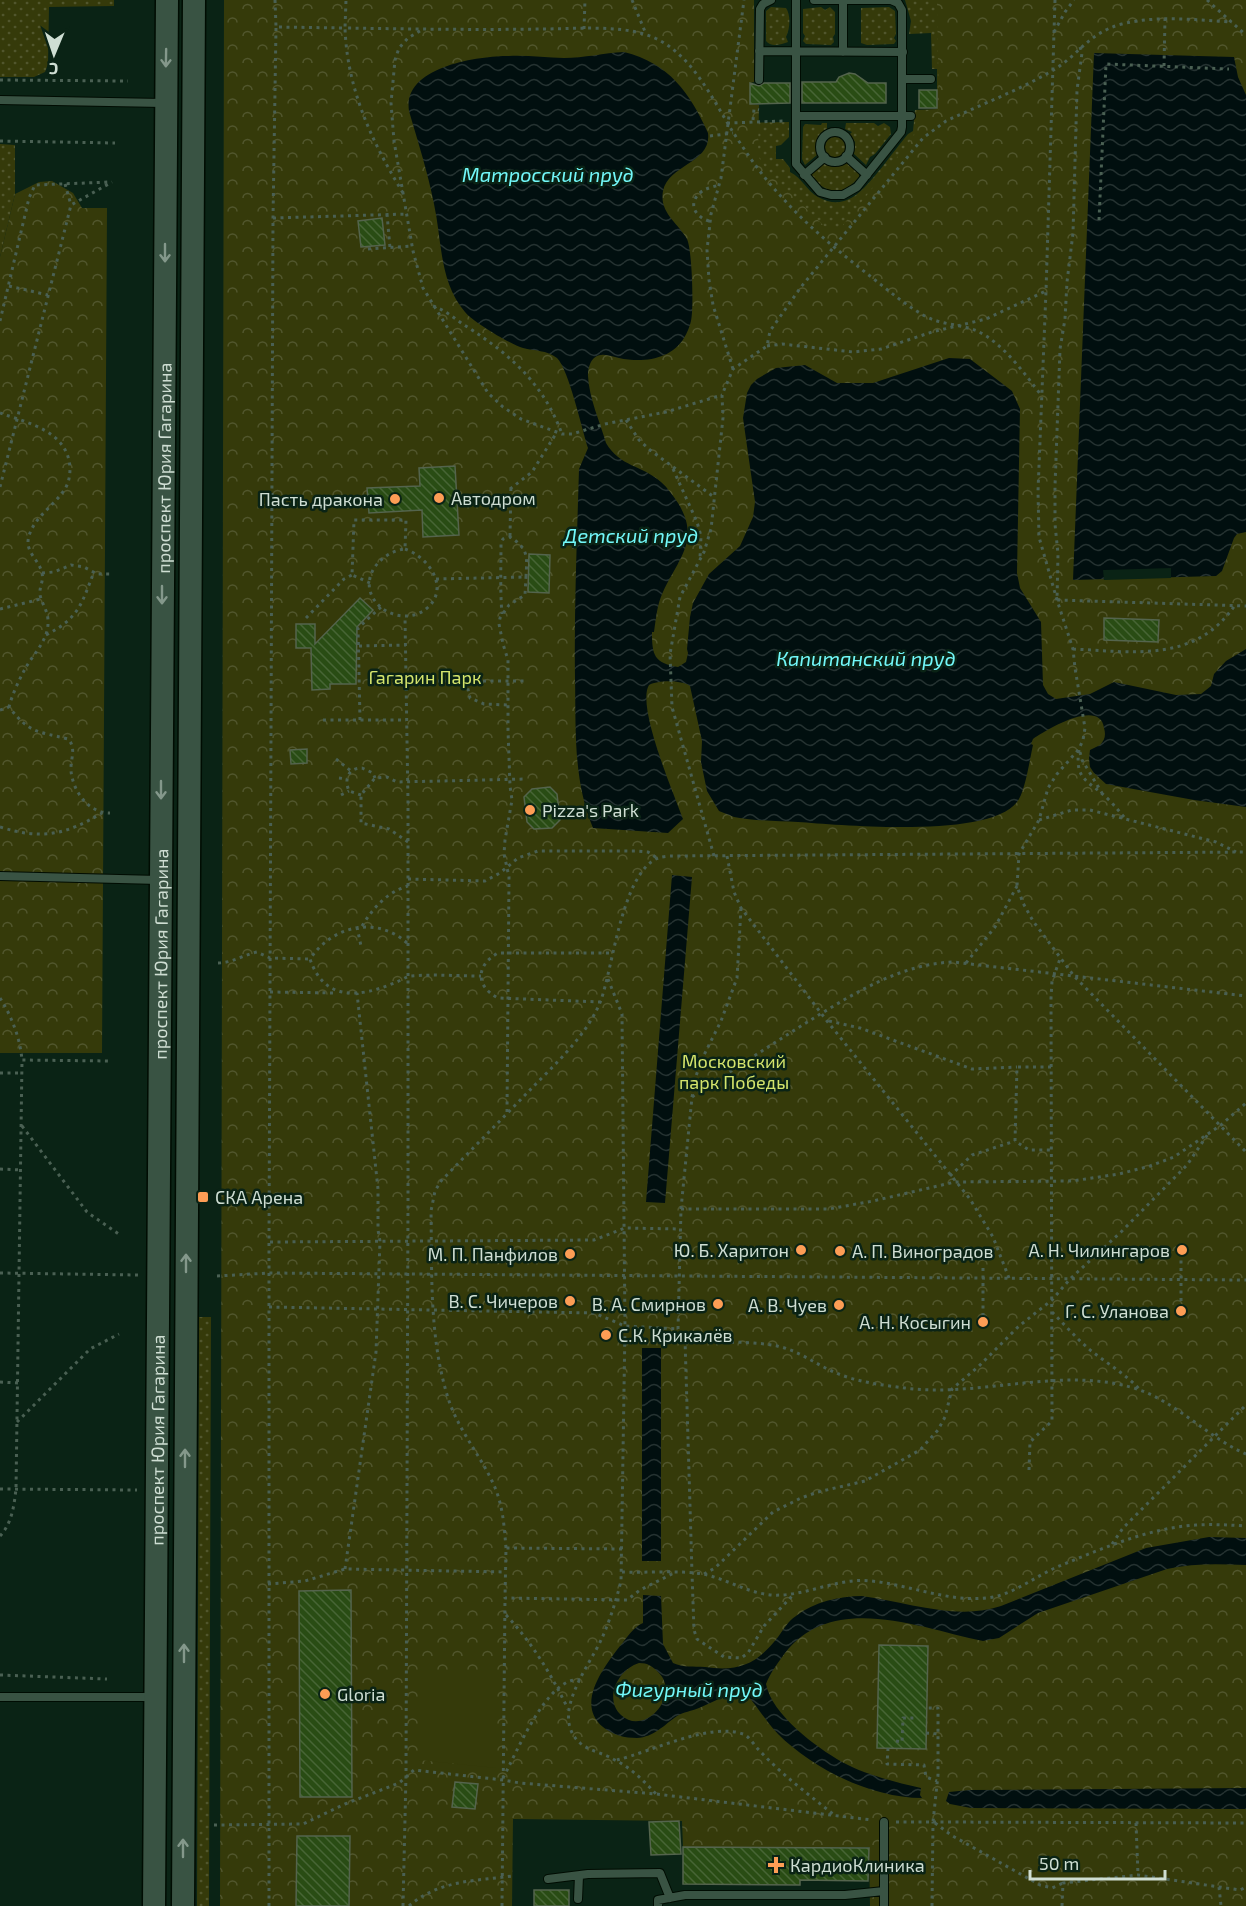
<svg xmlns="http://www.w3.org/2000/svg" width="1246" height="1906" font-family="'Exo 2',sans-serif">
<defs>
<pattern id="grass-dots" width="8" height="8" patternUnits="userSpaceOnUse" patternTransform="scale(1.5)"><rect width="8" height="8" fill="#353a0a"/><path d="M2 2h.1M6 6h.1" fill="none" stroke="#51562d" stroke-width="1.8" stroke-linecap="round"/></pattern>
<pattern id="park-crowns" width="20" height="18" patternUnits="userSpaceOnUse" patternTransform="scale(1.5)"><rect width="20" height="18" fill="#353a0a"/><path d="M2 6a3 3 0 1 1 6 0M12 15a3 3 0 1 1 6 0" fill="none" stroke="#51562d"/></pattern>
<pattern id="water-waves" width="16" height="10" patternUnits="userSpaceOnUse" patternTransform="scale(1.5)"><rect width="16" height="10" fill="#010f0f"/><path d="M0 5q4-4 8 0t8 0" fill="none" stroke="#253231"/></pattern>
<pattern id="building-back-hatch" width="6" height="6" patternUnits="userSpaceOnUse" patternTransform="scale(1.5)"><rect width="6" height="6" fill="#294c14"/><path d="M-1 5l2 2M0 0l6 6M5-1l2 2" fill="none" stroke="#476535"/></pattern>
</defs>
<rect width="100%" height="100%" fill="#0a2315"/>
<path fill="url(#grass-dots)" d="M 0,0 L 114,0 L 114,6 L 49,7 L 48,64 L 45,72 L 34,77 L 0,77 Z
M 905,0 L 1051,0 L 840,233 L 832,236 L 775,183 L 733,123 L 789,122 L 789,137 L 781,145 L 776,146 L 776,159 L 783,159 L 790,168 L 790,172 C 802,178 807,191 818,197 C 848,214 866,186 883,166 C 892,154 899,145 908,134 L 913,131 L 915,110 L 937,109 L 937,69 L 932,69 L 931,33 L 909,34 L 911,21 Z
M 771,7 L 786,8 C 791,15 790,29 786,37 L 788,42 C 782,44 771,48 766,41 L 766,11 Z
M 821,7 L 825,10 L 830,7 L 835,12 L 835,34 L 833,37 L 834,42 L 831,45 L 806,44 L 803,41 L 805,36 L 803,33 L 803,9 Z
M 889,7 L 895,11 L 896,34 L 894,38 L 896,41 L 894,44 L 867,45 L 861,43 L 861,8 Z
M 822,123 L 827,123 L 827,129 C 818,135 814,144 817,155 L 805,165 L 802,159 L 803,127 L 805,124 L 821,125 Z
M 846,123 L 874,123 L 878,126 L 884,123 L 890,127 L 891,134 L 875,154 L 870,157 L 866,165 L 854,154 L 855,142 L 850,134 L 852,132 L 845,129 Z
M825 147a11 11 0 1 1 22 0a11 11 0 1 1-22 0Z
M 0,144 L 15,145 L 15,194 L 0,257 Z
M 824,163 L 833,167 L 847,163 L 859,173 L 859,177 C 843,196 828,195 811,177 L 811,175 Z
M 199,1317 L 211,1317 L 209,1906 L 197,1906 Z"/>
<path fill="url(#park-crowns)" d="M 224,0 L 754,0 L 754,82 L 750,83 L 750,104 L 759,105 L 758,156 L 766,169 L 824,226 L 839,230 L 914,136 L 916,112 L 939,110 L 937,0 L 1246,0 L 1246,1906 L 870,1906 L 869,1847 L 683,1847 L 682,1821 L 513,1819 L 512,1906 L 220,1906 Z
M 52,181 L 73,193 L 82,208 L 107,208 L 102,1053 L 0,1053 L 0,257 L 15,194 L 39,182 Z"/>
<path fill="#353a0a" d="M 419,1673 L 496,1673 L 496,1768 L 419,1760 Z"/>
<path fill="url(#water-waves)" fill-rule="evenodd" d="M 624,52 C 669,63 690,93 708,133 C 712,163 669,164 663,191 C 659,213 678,223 687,239 C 692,249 694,308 691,321 C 690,326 687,333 684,338 C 671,360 642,363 619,358 C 613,357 607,354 601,355 C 591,356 588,367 588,376 C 589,398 600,422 606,443 C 620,467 642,465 661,482 C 668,488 673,496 678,503 C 701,540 678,559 663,592 C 657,604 656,619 654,632 L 652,632 C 652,655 654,663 678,667 L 686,662 L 688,653 L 687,649 L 690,617 L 693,603 L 709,574 L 740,546 L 753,517 L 755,502 L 743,418 L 747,393 L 751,385 L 757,379 L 776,368 L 805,365 L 837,383 L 873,383 L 949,358 L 970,359 L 1012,391 L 1020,409 L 1017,573 L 1020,588 L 1041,622 L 1043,685 L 1048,694 L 1056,699 L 1090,694 L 1114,682 L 1176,695 L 1201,694 L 1211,686 L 1214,674 L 1226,661 L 1246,649 L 1246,807 L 1194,800 L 1106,784 L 1094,773 L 1090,767 L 1089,758 L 1090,750 L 1100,745 C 1105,740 1106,735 1104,728 C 1100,698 1047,729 1033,739 L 1031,744 L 1033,745 C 1030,758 1025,793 1017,802 C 989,839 842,825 798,822 C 777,821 755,821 734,817 L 719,811 L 707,791 L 701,762 L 702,741 L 690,686 C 681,680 659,680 649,685 C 636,706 674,794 683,819 L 668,833 L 593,828 C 573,780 576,730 575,679 C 574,609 577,539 579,469 L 588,448 C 582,430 569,370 557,358 C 547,350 534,351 523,348 C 510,344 473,322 465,312 C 439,282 442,240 434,204 C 428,173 418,142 409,111 C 402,67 477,56 509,56 C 527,55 546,58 564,58 C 584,58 604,53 624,52 Z
M 1094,53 L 1234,57 L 1238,77 L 1246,95 L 1246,532 L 1237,534 L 1234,538 L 1222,571 L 1216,576 L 1073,580 Z
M 672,875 L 692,877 L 665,1203 L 646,1202 Z
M 642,1348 L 661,1348 L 661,1561 L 642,1561 Z
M 1209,1537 L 1246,1538 L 1246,1565 C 1219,1564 1193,1563 1167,1569 L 1038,1613 L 999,1638 L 983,1641 C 920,1628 833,1591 785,1653 C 778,1663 770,1673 766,1684 C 772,1715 816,1747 842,1762 C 866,1775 895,1782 921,1788 L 920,1795 L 922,1798 C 872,1798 813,1769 778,1734 C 766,1722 758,1707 747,1695 C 728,1692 715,1701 699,1708 C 692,1711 683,1712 677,1716 C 664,1725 654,1737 637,1738 C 625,1738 612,1735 603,1727 C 575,1704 604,1667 620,1646 C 627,1638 633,1627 643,1623 L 643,1595 L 661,1596 L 663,1644 L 673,1663 C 684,1668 693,1666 705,1667 C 739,1672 757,1664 778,1637 C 784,1629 788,1621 796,1616 C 814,1602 839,1596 862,1596 C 906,1602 958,1621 1001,1606 L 1146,1548 ZM 639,1663 C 648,1663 652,1666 659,1673 C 681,1696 644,1737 621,1715 C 603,1698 619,1669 639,1663 Z
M 1246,1788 L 1246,1809 L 971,1808 L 950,1804 L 946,1801 L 949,1792 L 969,1790 Z"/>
<path fill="#0a2315" d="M 1171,568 L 1171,578 L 1104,580 L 1103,570 Z"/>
<path fill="url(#building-back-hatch)" stroke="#54644d" stroke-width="1.5" d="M 849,73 L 855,74 L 868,83 L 886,83 L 886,103 L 802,103 L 802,82 L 836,82 L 839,77 Z
M 750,83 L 759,86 L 764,83 L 790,83 L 790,103 L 750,104 Z
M 919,90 L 937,90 L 937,108 L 919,108 Z
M 382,218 L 385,245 L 361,247 L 358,221 Z
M 455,466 L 459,535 L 423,537 L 422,510 L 369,513 L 367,488 L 420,486 L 419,468 Z
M 529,554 L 550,555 L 549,593 L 528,592 Z
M 360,598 L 373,610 L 357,627 L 356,684 L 330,684 L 330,689 L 312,690 L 311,648 L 296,648 L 296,624 L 315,624 L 315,644 Z
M 1104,618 L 1159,620 L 1158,642 L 1104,640 Z
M 307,749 L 307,763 L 291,764 L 290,750 Z
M 550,787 L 557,794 L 560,820 L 552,828 L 534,829 L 527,822 L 524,797 L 532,789 Z
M 351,1590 L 352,1797 L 300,1797 L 299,1591 Z
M 879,1645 L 928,1646 L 926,1749 L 877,1748 Z
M 455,1782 L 478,1784 L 475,1809 L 452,1807 Z
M 679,1821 L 681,1854 L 651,1855 L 649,1822 Z
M 297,1836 L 350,1836 L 349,1906 L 296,1906 Z
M 683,1847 L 869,1848 L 868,1881 L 800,1880 L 800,1885 L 683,1884 Z
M 534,1890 L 569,1890 L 569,1906 L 534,1906 Z"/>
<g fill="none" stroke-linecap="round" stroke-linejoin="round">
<defs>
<path id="service" d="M 796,0 L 796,164 L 820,192 L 831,195 L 843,195 L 857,187 L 901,132 L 902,127 L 902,10 L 898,3 L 891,0
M 814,0 L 888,0
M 843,0 L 843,52
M 759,51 L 903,52
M 902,79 L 931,79
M 759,80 L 760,9 L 763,4 L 771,0
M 0,100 L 163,103
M 796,116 L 911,116
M820 147a15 15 0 1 1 30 0a15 15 0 1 1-30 0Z
M 846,156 L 867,175
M 804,175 L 825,157
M 0,876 L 159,880
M 0,1697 L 153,1697
M 548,1879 L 588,1874 L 660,1873 L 670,1898
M 578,1899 L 579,1876
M 658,1906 L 658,1900 L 685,1895 L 845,1895 L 884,1891
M 884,1906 L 884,1822"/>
<g id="secondary">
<path id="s1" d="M 154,1906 L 167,0"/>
<path d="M 183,1906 L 194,0"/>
</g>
</defs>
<use href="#service" stroke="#000c02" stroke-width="10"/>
<use href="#secondary" stroke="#000c02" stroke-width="25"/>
<path stroke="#4a6053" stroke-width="3" stroke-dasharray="3 4.5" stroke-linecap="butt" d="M 275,0 L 276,27 L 345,28 L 346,0
M 632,0 L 646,34
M 1055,0 L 1046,291 L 1038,491 L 1039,537 L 1057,600 L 1073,649 L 1075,668 L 1085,728 L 1083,740 L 1079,749 L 1057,774 L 1048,788 L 1039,820 L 1019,854 L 1017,886 L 1023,903 L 1033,921 L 1074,976 L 1246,1152
M 1207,0 L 1246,35
M 584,29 L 585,0
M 420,31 L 408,38 L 399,48 L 395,60 L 391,103 L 394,141 L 413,251 L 423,288 L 488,393 L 503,407 L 521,419 L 562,434 L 572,434 L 605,424 L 666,412 L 722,395
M 1054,32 L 1065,12 L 1074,0
M 1080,47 L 1082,53 L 1077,90 L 1073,233 L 1067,282 L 1065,319 L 1060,349 L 1055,486 L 1055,524 L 1058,554 L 1057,600 L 1246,606
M 1164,66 L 1165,19
M 0,80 L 128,81
M 753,120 L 754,109 L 759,110
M 727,123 L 785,121
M 710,136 L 733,133
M 0,141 L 115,143
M 65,184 L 71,205
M 403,193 C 372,142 347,89 345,28 C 410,29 475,30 540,29 C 572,29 614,25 644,34 C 689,47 711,97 733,132 C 747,154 762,176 779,194 C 806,225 838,251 870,276 C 888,290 905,305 925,316 C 941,325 961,324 977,331 C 1002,342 1025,374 1041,395
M 387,214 L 390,248
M 273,218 L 408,214
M 1099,220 L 1106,64 L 1229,69
M 709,221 C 695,217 687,203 701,192 C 706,188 713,187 719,185
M 368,249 L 413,246
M 9,286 L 48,295
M 433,306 C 446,310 457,321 469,328 C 512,356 544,385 562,434
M 0,321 L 29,198 L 35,185 L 110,182
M 767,346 L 782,344 L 853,352 L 881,349 L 932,332 L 986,319 L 1046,291
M 733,369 L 713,305 L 709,280 L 707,250 L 711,214 L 721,178 L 744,0
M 0,413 C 28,423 68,431 70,468 C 70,478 68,486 62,493 C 52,507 34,518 29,536 C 24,552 39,559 42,573 C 44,581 39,587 40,595 C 42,604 48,611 48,621 C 49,640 33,654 25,669 C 19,680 12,695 9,707
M 626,420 L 639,440 L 650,450 L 714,497
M 673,469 L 697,522 L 701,536 L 700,558
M 0,487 L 71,205 L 112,182
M 510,489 L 532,472 L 557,432
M 510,536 L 511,484
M 405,549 C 429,557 451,589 426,609 C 410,622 383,616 373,598 C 360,575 383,551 405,549 Z
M 42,573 L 54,572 L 71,565 L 84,567 L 97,574 L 111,574
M 436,579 L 526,577 C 527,557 529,549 510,537 L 503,539 L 501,543 C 501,567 500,591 502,614
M 370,583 L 352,575 L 354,520 L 406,520 L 405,549
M 0,609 L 41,599
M 306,618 L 344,579 L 352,575
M 46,635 C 79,618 81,605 94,572
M 359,646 L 406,645
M 1073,649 C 1133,652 1196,663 1235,605
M 393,681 L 526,681
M 466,681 L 470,698 L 484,704 L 508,705
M 0,710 L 9,707 C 30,734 37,731 68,739 C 77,748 70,760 71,771 C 73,791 88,813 110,813
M 323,720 L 406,720
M 360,720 L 358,628 L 381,607
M 1079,750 C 1074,781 1090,781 1108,799 C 1114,805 1119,811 1124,817
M 1080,752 L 1082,760 L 1102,793
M 336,759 L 351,771
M 339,778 L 347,779
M 341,795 L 349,791
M 361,795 L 349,791 C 344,779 348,768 362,768 L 373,773 L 375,778
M 1039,820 L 1072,810 L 1090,810 L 1216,842 L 1236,852
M 0,827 C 42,840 65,835 102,813
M 408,842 L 389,829 L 361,823 L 361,795 L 375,778 L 387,777 L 397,782 L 527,779
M 714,856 L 672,707 L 670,654 L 680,597 L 704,552 L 711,529 L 723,418 L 722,395 L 733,369 L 767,346 L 770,331 L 801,287 L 923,138 L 946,121 C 980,105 1017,91 1050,72 C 1078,57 1087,33 1122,24 C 1158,15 1196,20 1232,22
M 727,856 L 734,892 L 741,908 L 827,1021 L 970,1199 L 993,1237 L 1009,1278
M 408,879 L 485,881 L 500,873 L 518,858 L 538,851 L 635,851 L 648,852 L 657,858
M 741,908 L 737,978 L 721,1021 L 702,1059 L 696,1076 L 692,1097 L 681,1209 L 678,1329 L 685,1339 L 692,1573 L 694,1630 L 697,1639 L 724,1657 L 741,1658 L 748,1653 L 764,1626 L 793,1595
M 362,926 C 373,908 387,892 408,886
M 357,927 L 361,946
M 407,943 C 376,915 332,926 310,959 C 324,1001 359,998 394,983 C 400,981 405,977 411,976 C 434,974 458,976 481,976
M 218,963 C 232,963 243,955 257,952 L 270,958 L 310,959
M 966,963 L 995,927 L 1017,886
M 608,979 L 622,1014 L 625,1326 L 621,1581 C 616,1601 610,1620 602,1638 C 589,1667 549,1715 580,1743 C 589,1751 603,1753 613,1759 C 630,1767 643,1780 656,1794
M 270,992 L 337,993
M 0,998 C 12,1017 20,1038 22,1060
M 601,1002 L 498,998 C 475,986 476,965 498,953 L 611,953
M 829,1021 L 860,1028 L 972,1069 L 1017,1067
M 1051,1067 L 1017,1067 L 1015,1141 L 1029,1150 L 1051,1150
M 0,1073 L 22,1073
M 692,1097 C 731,1071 769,1046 809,1021 C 853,994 900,964 953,962 L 1246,996
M 507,1112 L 509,877 L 504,854 L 505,840 L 512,800 L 510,786 L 508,730 L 508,660 L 503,644 L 499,624 L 500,618 L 509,605 L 525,595 L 526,577
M 22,1126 L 87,1212 L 120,1235
M 0,1169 L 21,1170
M 950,1176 L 972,1155 L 1015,1141
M 681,1209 L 829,1209 L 873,1201 L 955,1182 L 1072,1181 L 1119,1174 L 1150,1166 L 1174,1157 L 1221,1125 L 1246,1103
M 270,1242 L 594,1240 L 625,1228 L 680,1229
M 0,1273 L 138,1275
M 217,1276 L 269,1273 L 1246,1280
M 1181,1301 L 1181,1259
M 269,1307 L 594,1313 L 625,1326 L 678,1329
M 1052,1312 C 1064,1324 1076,1338 1089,1349 C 1106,1363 1126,1374 1140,1390
M 983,1316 L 983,1265
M 686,1342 C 715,1343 747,1340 777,1346 C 798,1350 815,1364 834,1372 C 856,1382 882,1385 905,1388 C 981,1398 1062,1365 1137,1389 C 1178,1403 1207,1437 1246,1454
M 0,1382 L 18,1383
M 17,1422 L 90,1349 L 119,1334
M 1029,1470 L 1030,1442 L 1052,1421 L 1051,998 L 1052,981 L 1060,959
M 0,1489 L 137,1490
M 0,1536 C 12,1523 14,1506 16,1489 L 22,1060 L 109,1061
M 1112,1544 L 1123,1528 L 1246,1405
M 506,1548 C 504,1525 503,1503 492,1481 C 479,1454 459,1430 449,1401 C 429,1340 432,1274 431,1211 L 435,1191 L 441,1181 C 470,1151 499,1122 528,1092 C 553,1066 588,1035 601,1000 C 613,967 622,873 658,858 C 662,857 668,856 672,856 L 1246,852
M 622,1549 L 506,1548 L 505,1598 L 627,1600 L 640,1590 L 672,1574
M 345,1569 L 376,1352 L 380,1241 L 378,1230 L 378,1189 L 357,993
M 622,1572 C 646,1573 680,1570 703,1574 C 727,1579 747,1593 772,1595 C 806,1597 837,1577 871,1581 C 910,1585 947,1602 987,1598 C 1013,1595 1034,1577 1057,1567 C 1101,1549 1148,1528 1196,1525 C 1213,1524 1229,1525 1246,1526
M 704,1574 L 715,1568 L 773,1512 L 801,1498 L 818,1492 L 865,1481 L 920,1450 L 938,1430 L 945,1417 L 952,1389 L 979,1366 L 1019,1326 L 1052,1300 L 1070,1279 L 1122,1231 L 1187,1165 L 1208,1134
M 268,1584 L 305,1581 L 345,1569 L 506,1572
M 506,1615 C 533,1644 551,1674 568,1709
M 0,1675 L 107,1679
M 926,1733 L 938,1734
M 896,1741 L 902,1742 L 903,1718 L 916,1718
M 888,1748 L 887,1764 L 924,1765 L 926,1777 L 937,1781
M 617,1760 C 650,1752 710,1722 743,1734 C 749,1736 754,1745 759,1750 C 781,1774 808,1794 833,1814
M 503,1778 C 516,1754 548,1675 580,1680
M 896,1822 L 933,1822 L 938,1775 L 938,1708 L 926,1708
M 933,1822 L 1246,1823
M 935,1823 L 951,1835 L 1040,1885 L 1052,1888 L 1063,1883
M 1136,1823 L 1138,1875
M 214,1825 L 303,1824 L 345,1804 L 399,1783 L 414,1770 L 503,1780 L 520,1783 L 656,1794 L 872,1820
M 1219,1887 L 1221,1906
M 269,1906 L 269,1242 L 273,218 L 276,27
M 403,1906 L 406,1775 L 408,1200 L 408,802 L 405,617
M 409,1906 C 439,1880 475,1881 512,1876
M 502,1906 L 505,1598
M 932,1906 L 933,1822
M 1062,1906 L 1063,1883 L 1138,1875 L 1240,1890 L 1246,1887"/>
<use href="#service" stroke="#395343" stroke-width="8"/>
<use href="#secondary" stroke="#395343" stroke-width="22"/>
</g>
<defs><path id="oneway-shaft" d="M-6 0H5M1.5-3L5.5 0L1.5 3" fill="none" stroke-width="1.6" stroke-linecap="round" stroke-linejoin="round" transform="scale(1.5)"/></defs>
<g stroke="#84988b">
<use href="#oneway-shaft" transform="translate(166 58) rotate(91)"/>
<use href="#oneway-shaft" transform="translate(165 253) rotate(90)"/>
<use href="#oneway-shaft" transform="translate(162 595) rotate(90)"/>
<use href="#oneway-shaft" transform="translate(161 790) rotate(90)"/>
<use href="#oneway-shaft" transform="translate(186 1263) rotate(-90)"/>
<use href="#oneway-shaft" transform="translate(185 1458) rotate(-90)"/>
<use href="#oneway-shaft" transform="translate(184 1653) rotate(-90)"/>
<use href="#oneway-shaft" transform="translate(183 1848) rotate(-90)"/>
</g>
<g fill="#fd9d55" stroke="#0a2315" stroke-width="2">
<circle cx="439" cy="498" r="6"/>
<circle cx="395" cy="499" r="6"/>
<circle cx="530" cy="810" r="6"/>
<rect x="197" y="1191" width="12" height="12" rx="3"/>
<circle cx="801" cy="1250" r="6"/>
<circle cx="1182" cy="1250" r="6"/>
<circle cx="840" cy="1251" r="6"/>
<circle cx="570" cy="1254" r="6"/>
<circle cx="570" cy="1301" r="6"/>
<circle cx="718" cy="1304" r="6"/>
<circle cx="839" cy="1305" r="6"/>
<circle cx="1181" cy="1311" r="6"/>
<circle cx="983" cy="1322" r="6"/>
<circle cx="606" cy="1335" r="6"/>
<circle cx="325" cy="1694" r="6"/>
<path d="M773 1856h6v6h6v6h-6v6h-6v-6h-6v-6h6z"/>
</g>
<g text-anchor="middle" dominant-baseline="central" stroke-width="5" stroke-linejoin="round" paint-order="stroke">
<g font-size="18" fill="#cfded3" stroke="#0a2315">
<text stroke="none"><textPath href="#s1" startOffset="1438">проспект Юрия Гагарина</textPath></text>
<text stroke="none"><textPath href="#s1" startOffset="952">проспект Юрия Гагарина</textPath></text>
<text stroke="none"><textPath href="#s1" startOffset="466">проспект Юрия Гагарина</textPath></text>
</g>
<g font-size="18" fill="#cfded3" stroke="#0a2315" text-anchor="end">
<text x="451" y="498" text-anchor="start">Автодром</text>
<text x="383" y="499">Пасть дракона</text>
<text x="542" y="810" text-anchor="start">Pizza's Park</text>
<text x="215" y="1197" text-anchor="start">СКА Арена</text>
<text x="789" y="1250">Ю. Б. Харитон</text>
<text x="1170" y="1250">А. Н. Чилингаров</text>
<text x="852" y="1251" text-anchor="start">А. П. Виноградов</text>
<text x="558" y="1254">М. П. Панфилов</text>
<text x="558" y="1301">В. С. Чичеров</text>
<text x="706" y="1304">В. А. Смирнов</text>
<text x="827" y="1305">А. В. Чуев</text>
<text x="1169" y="1311">Г. С. Уланова</text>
<text x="971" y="1322">А. Н. Косыгин</text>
<text x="618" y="1335" text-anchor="start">С.К. Крикалёв</text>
<text x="337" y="1694" text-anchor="start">Gloria</text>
<text x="790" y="1865" text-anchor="start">КардиоКлиника</text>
</g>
<g font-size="18" fill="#d5e56c" stroke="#0a2315">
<text x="425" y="677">Гагарин Парк</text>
<text x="734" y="1061">Московский<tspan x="734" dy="21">парк Победы</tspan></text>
</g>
<g font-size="20" font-style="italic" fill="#72f8f9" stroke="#0a2315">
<text x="548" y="174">Матросский пруд</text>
<text x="631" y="535">Детский пруд</text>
<text x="866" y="658">Капитанский пруд</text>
<text x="689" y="1689">Фигурный пруд</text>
</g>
</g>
<g transform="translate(54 54) rotate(182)" stroke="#0a2315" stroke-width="4.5" paint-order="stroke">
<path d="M0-4.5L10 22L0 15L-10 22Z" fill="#cfded3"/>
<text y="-9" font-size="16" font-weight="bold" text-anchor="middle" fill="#cfded3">С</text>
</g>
<path d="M1030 1870v9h135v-9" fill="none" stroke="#cfded3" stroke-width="3"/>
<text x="1039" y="1870" font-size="18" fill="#cfded3" stroke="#0a2315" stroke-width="4.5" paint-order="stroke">50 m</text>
</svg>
